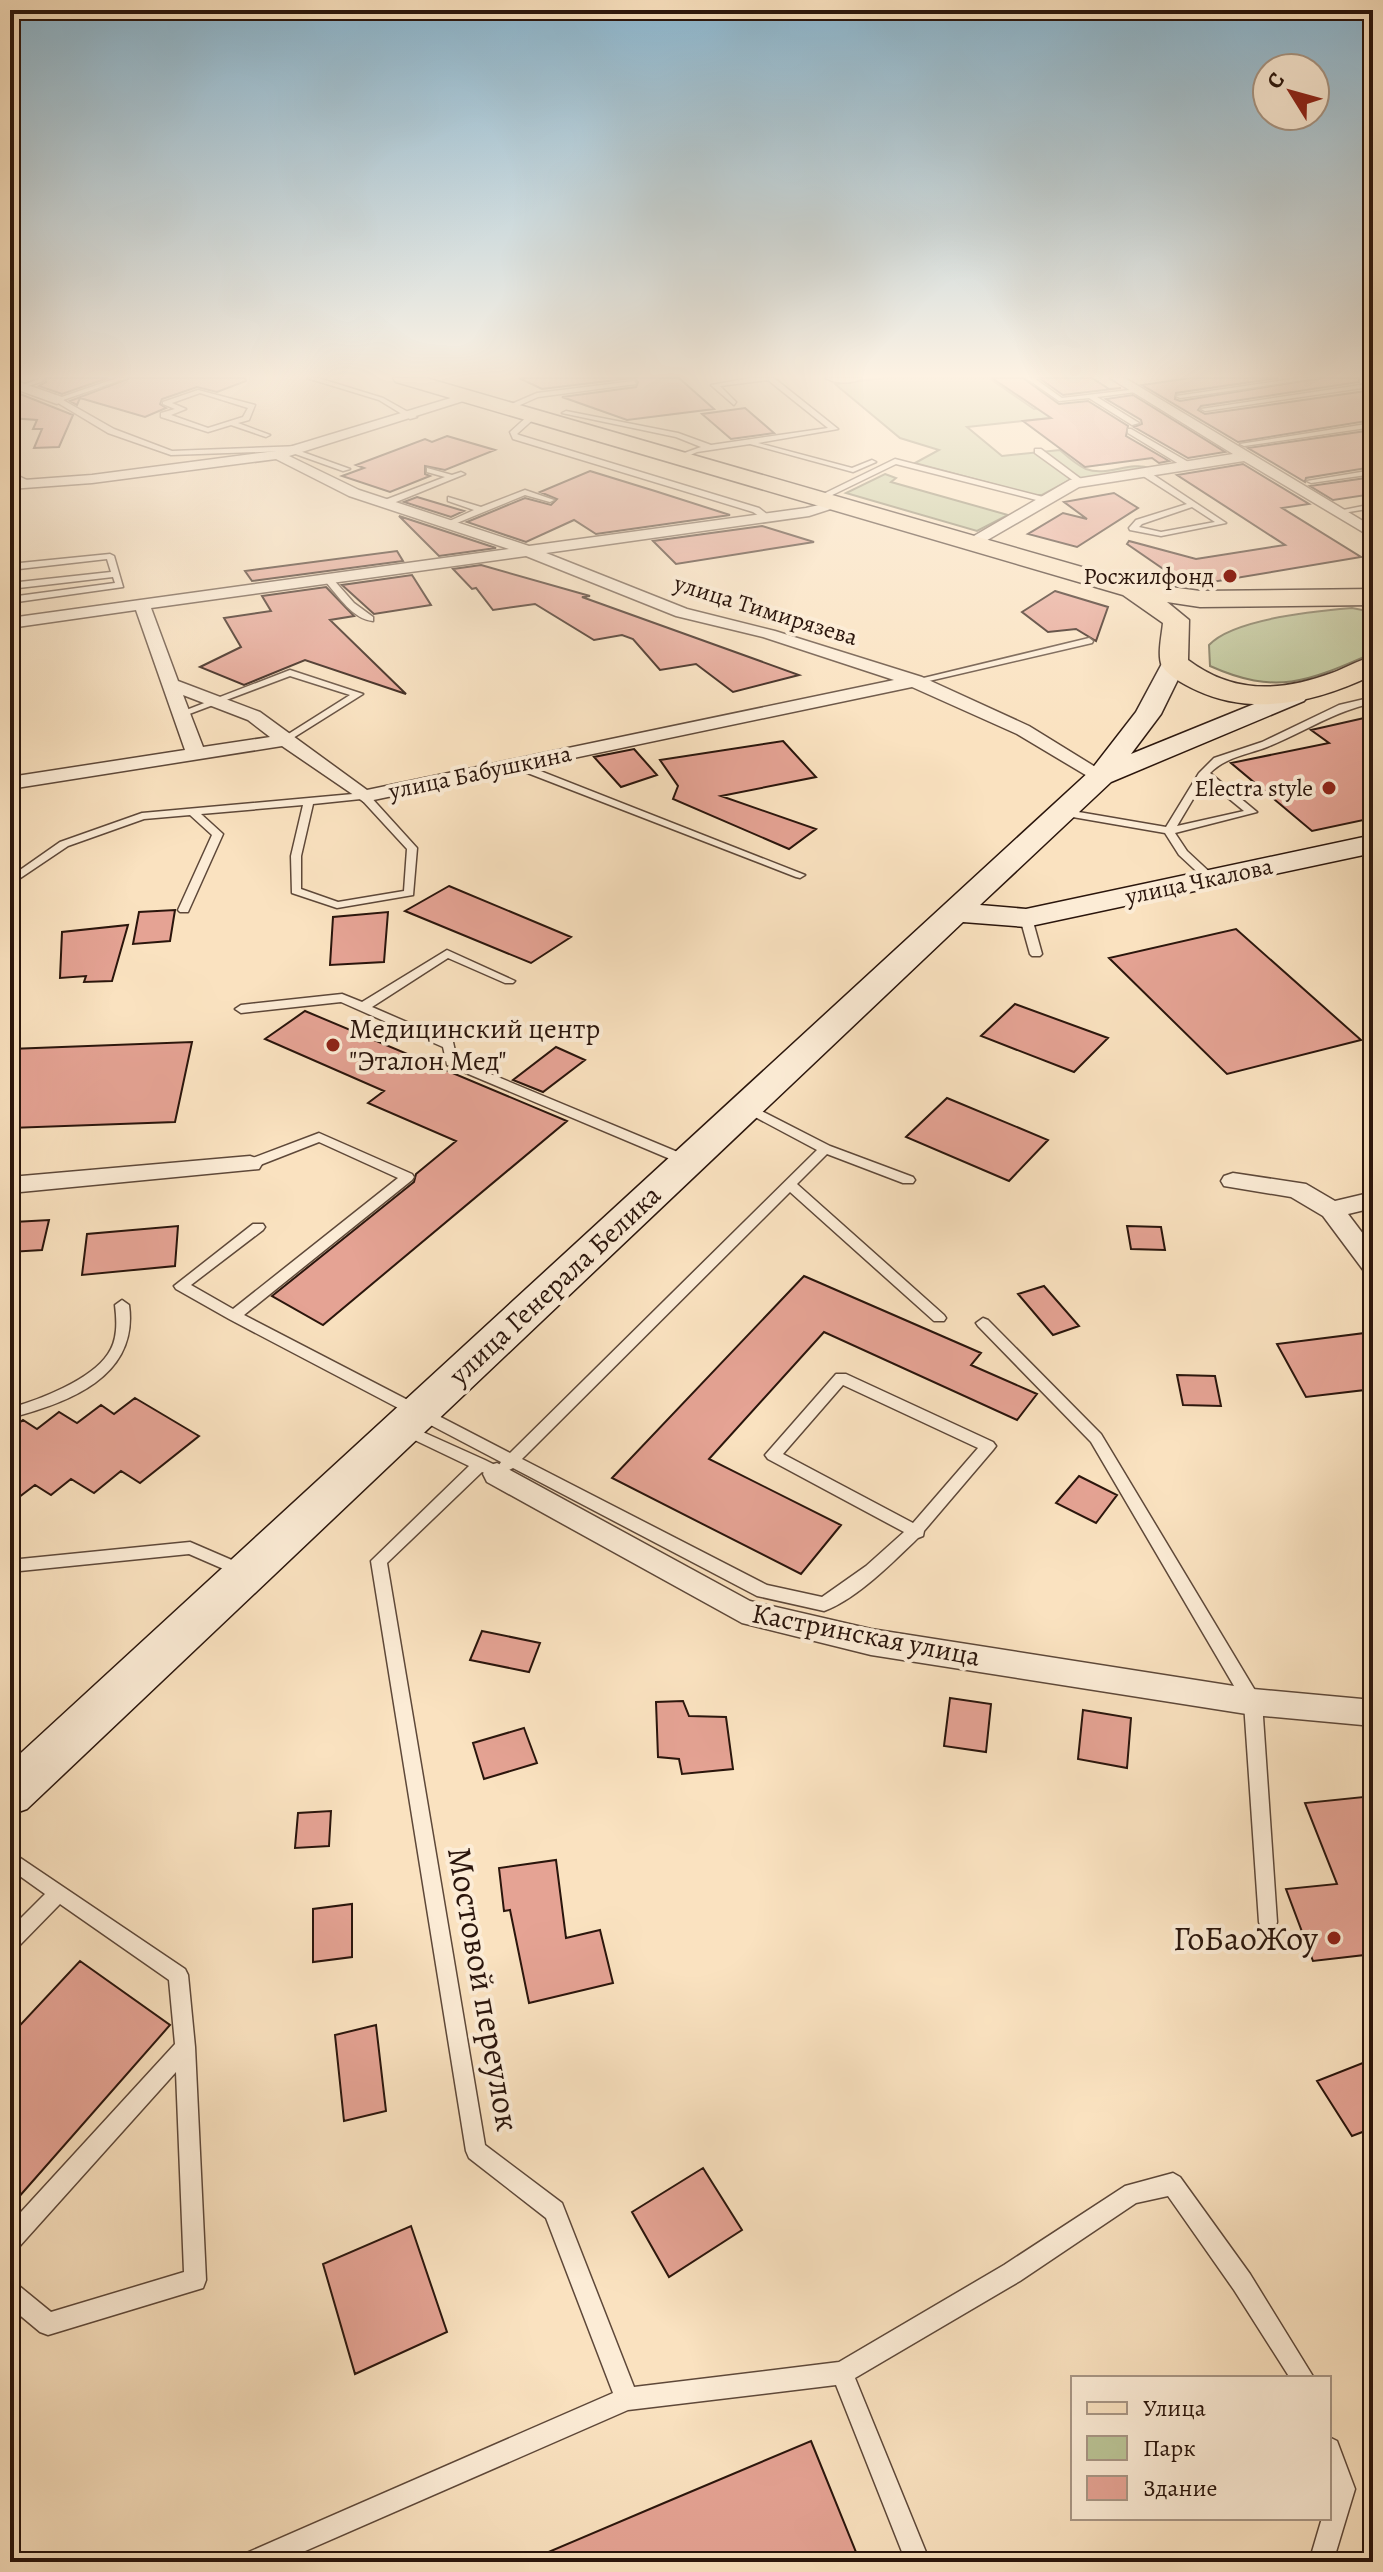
<svg xmlns="http://www.w3.org/2000/svg" width="1383" height="2572" font-family="Alegreya,serif">
<rect width="100%" height="100%" fill="#fae2c0"/>
<filter id="stains"><feTurbulence type="fractalNoise" baseFrequency=".0025" numOctaves="4"/><feColorMatrix values="0 0 0 0 .2 0 0 0 0 .09 0 0 0 0 .02 0 0 0 .5 -.17"/></filter>
<radialGradient id="worn" r=".72"><stop offset=".6" stop-color="#630" stop-opacity="0"/><stop offset="1" stop-color="#630" stop-opacity=".3"/></radialGradient>
<path fill="#bac496" stroke="#726c51" stroke-width="2" d="M 883,378 L 989,378 L 1034,409 L 1060,406 L 1059,417 L 967,427 L 1002,456 L 1060,450 C 1068,457 1077,465 1086,469 C 1107,477 1129,461 1150,468 L 1068,481 L 1042,495 L 1034,495 L 915,463 L 939,450 L 900,438 L 835,384 Z
M 885,474 L 896,478 L 891,482 L 1008,515 L 977,531 L 846,493 Z
M 1352,608 L 1373,612 L 1373,653 C 1309,681 1277,696 1210,666 L 1209,645 C 1233,619 1315,611 1352,608 Z"/>
<path fill="#e5a394" stroke="#2a150c" stroke-width="2" d="M 45,378 L 108,378 L 62,394 L 39,386 L 46,382 Z
M 130,378 L 245,378 L 246,381 L 217,392 L 197,387 L 162,399 L 160,404 L 166,408 L 145,417 L 80,398 L 77,405 L 70,401 Z
M 519,378 L 633,378 L 542,389 Z
M 634,378 L 679,378 L 714,409 L 627,420 L 562,397 L 636,387 L 638,382 Z
M 992,378 L 1023,378 L 1059,404 L 1088,401 L 1128,426 L 1126,436 L 1169,461 L 1159,463 L 1152,458 L 1085,467 L 1023,421 L 1051,418 Z
M 1039,378 L 1092,378 L 1109,389 L 1121,388 L 1063,395 Z
M 1190,378 L 1278,378 L 1176,393 L 1175,399 L 1180,401 L 1321,378 L 1359,378 L 1359,382 L 1201,406 L 1198,410 L 1205,414 L 1373,390 L 1373,420 L 1238,442 L 1142,385 Z
M 10,390 L 73,415 L 59,447 L 34,448 L 42,429 L 33,429 L 37,420 L 10,418 Z
M 1133,395 L 1225,452 L 1188,458 L 1134,427 L 1142,424 L 1141,420 L 1106,399 Z
M 745,408 L 774,433 L 731,439 L 702,414 Z
M 1373,430 L 1373,467 L 1306,478 L 1305,482 L 1248,448 Z
M 447,436 L 495,450 L 445,470 L 425,466 L 425,474 L 430,476 L 390,492 L 342,476 L 364,468 L 356,465 L 425,439 L 432,442 Z
M 1243,464 L 1309,504 L 1282,508 L 1361,557 L 1188,586 L 1127,544 L 1129,541 L 1196,559 L 1285,545 L 1177,475 Z
M 590,471 L 655,491 L 730,515 L 596,534 L 574,520 L 526,542 L 467,522 L 525,498 L 551,505 L 557,499 L 540,492 Z
M 1373,477 L 1373,494 L 1333,500 L 1310,486 Z
M 1114,493 L 1138,508 L 1077,547 L 1028,534 L 1063,513 L 1087,519 L 1064,502 Z
M 417,497 L 464,511 L 451,517 L 404,502 Z
M 399,516 L 496,548 L 439,556 Z
M 762,526 L 814,542 L 676,564 L 653,541 Z
M 397,551 L 403,561 L 252,581 L 245,571 Z
M 481,565 L 590,596 L 582,597 L 799,675 L 733,692 L 696,664 L 660,670 L 633,639 L 622,635 L 594,640 L 535,604 L 493,610 L 476,588 L 472,589 L 453,569 Z
M 412,575 L 431,605 L 374,614 L 342,585 Z
M 326,587 L 354,616 L 330,620 L 406,694 L 305,660 L 244,685 L 200,667 L 241,647 L 224,618 L 271,611 L 262,596 Z
M 1055,591 L 1108,607 L 1096,641 L 1076,629 L 1048,632 L 1022,612 Z
M 1373,716 L 1373,818 L 1312,831 L 1231,763 L 1329,743 L 1311,730 Z
M 783,741 L 816,777 L 721,796 L 816,829 L 789,849 L 673,799 L 678,786 L 660,760 Z
M 634,749 L 657,775 L 621,787 L 594,757 Z
M 449,886 L 571,937 L 531,963 L 405,911 Z
M 175,910 L 170,941 L 133,944 L 139,912 Z
M 388,912 L 384,962 L 330,965 L 333,917 Z
M 128,925 L 112,981 L 84,982 L 86,976 L 60,978 L 62,932 Z
M 1236,929 L 1361,1040 L 1227,1074 L 1109,958 Z
M 1015,1004 L 1108,1038 L 1074,1072 L 981,1036 Z
M 305,1011 L 567,1121 L 323,1325 L 272,1296 L 414,1182 L 416,1174 L 456,1141 L 368,1103 L 384,1091 L 265,1039 Z
M 192,1042 L 175,1122 L 10,1128 L 10,1049 Z
M 556,1047 L 585,1060 L 543,1092 L 513,1080 Z
M 947,1098 L 1048,1140 L 1009,1181 L 906,1137 Z
M 49,1220 L 42,1250 L 10,1252 L 14,1222 Z
M 178,1226 L 175,1266 L 82,1275 L 87,1234 Z
M 1127,1226 L 1161,1227 L 1165,1250 L 1131,1249 Z
M 804,1276 L 981,1353 L 971,1365 L 1037,1394 L 1017,1420 L 824,1332 L 709,1459 L 841,1525 L 801,1574 L 612,1478 Z
M 1044,1286 L 1079,1326 L 1053,1335 L 1018,1294 Z
M 1373,1332 L 1373,1389 L 1306,1397 L 1277,1344 Z
M 1177,1375 L 1215,1376 L 1221,1406 L 1183,1405 Z
M 135,1398 L 199,1436 L 140,1483 L 121,1471 L 94,1493 L 71,1479 L 51,1495 L 35,1485 L 10,1504 L 10,1430 L 23,1420 L 37,1429 L 59,1412 L 77,1423 L 101,1405 L 114,1414 Z
M 1079,1476 L 1117,1495 L 1096,1523 L 1056,1503 Z
M 482,1631 L 540,1643 L 529,1672 L 470,1660 Z
M 950,1698 L 991,1704 L 986,1752 L 944,1746 Z
M 683,1701 L 689,1716 L 726,1717 L 733,1769 L 682,1774 L 679,1759 L 658,1757 L 656,1702 Z
M 1083,1710 L 1131,1718 L 1127,1768 L 1078,1759 Z
M 524,1728 L 537,1763 L 484,1779 L 473,1743 Z
M 1373,1796 L 1373,1954 L 1313,1961 L 1286,1889 L 1337,1884 L 1305,1803 Z
M 331,1811 L 329,1846 L 295,1848 L 298,1813 Z
M 556,1860 L 566,1938 L 600,1930 L 613,1983 L 529,2003 L 510,1910 L 504,1911 L 499,1868 Z
M 352,1904 L 352,1957 L 313,1962 L 313,1909 Z
M 80,1961 L 170,2025 L 10,2207 L 10,2036 Z
M 376,2025 L 386,2111 L 344,2121 L 335,2035 Z
M 1373,2059 L 1373,2128 L 1352,2136 L 1317,2081 Z
M 703,2168 L 742,2230 L 669,2277 L 632,2212 Z
M 411,2226 L 447,2332 L 355,2374 L 323,2264 Z
M 811,2441 L 860,2562 L 525,2562 L 664,2503 Z"/>
<g fill="none" stroke-linecap="round" stroke-linejoin="round">
<defs>
<path id="service" d="M 42,378 L 43,381 L 20,389 L 17,387 Z
M 117,378 L 127,378 L 63,400 L 114,429 L 172,451 L 301,446 L 305,448 L 304,450 L 297,450 L 350,469 L 343,471 L 287,451 L 171,455 L 108,433 L 53,400 Z
M 307,378 L 318,378 L 383,398 L 417,417 L 410,419 L 379,400 Z
M 751,378 L 774,378 L 838,429 L 758,443 L 852,468 L 872,460 L 876,462 L 853,472 L 750,444 L 697,452 L 679,460 L 675,458 L 676,456 L 701,447 L 676,437 L 562,413 L 566,411 L 678,433 L 711,445 L 828,428 L 768,380 L 720,386 L 736,402 L 734,405 L 711,385 Z
M 1026,378 L 1034,378 L 1062,398 L 1138,389 L 1136,392 L 1097,397 L 1139,423 L 1132,425 L 1089,398 L 1059,401 Z
M 1299,378 L 1318,378 L 1180,398 L 1176,396 Z
M 634,381 L 636,384 L 538,397 L 509,410 L 502,408 L 537,393 Z
M 1367,384 L 1369,387 L 1205,411 L 1201,409 Z
M 198,390 L 255,405 L 249,420 L 238,423 L 270,435 L 266,437 L 231,425 L 208,432 L 161,417 L 161,413 L 175,409 L 163,404 L 163,402 ZM 200,393 L 248,408 L 243,417 L 208,428 L 171,415 L 186,409 L 172,403 Z
M 530,414 L 537,416 L 517,434 L 519,435 L 759,508 L 772,518 L 765,520 L 753,512 L 513,439 L 510,432 Z
M 1373,423 L 1373,427 L 1244,446 L 1240,444 Z
M 1131,429 L 1190,463 L 1191,465 L 1184,467 L 1128,433 L 1128,429 Z
M 1035,449 L 1041,449 L 1085,482 L 1078,484 L 1035,453 Z
M 895,459 L 1051,499 L 1052,501 L 1048,503 L 896,464 L 822,500 L 815,498 Z
M 427,468 L 452,475 L 461,472 L 465,474 L 391,504 L 385,504 L 385,500 L 445,477 L 427,472 Z
M 1140,470 L 1146,470 L 1226,523 L 1161,536 L 1130,530 L 1129,528 L 1136,520 L 1187,504 L 1140,474 ZM 1192,507 L 1215,522 L 1161,532 L 1139,527 L 1142,524 Z
M 1373,470 L 1373,474 L 1311,483 L 1307,481 Z
M 10,472 L 29,481 L 30,483 L 23,485 L 10,477 Z
M 525,490 L 554,500 L 550,502 L 525,495 L 452,525 L 445,523 L 474,510 L 448,501 L 448,497 L 481,507 Z
M 1373,504 L 1373,508 L 1337,514 L 1333,512 Z
M 110,554 L 114,556 L 123,587 L 10,603 L 10,597 L 115,583 L 113,577 L 10,589 L 10,583 L 111,572 L 107,559 L 10,570 L 10,564 Z
M 326,578 L 332,578 L 354,603 L 373,617 L 373,621 C 354,620 338,596 326,582 Z
M 1089,638 L 1093,641 L 1092,643 L 916,684 L 911,681 Z
M 290,670 L 363,694 L 285,743 L 282,742 L 282,738 L 350,695 L 290,676 L 184,716 L 176,714 Z
M 1373,697 L 1373,703 C 1332,712 1305,732 1267,747 C 1246,755 1226,757 1210,773 L 1257,812 L 1175,833 L 1187,851 L 1215,877 L 1215,881 L 1207,881 L 1179,855 L 1165,833 L 1061,815 L 1056,812 L 1061,809 L 1166,827 L 1199,773 L 1214,758 L 1262,742 L 1339,705 ZM 1205,779 L 1244,811 L 1177,826 Z
M 512,763 L 520,763 L 805,875 L 800,878 L 796,877 L 512,767 Z
M 364,793 L 368,794 L 417,848 L 413,895 L 337,908 L 292,893 L 291,856 L 303,805 L 201,814 L 223,834 L 188,912 L 180,912 L 178,910 L 212,835 L 190,815 L 144,819 L 68,846 L 10,885 L 10,877 L 60,842 L 142,813 ZM 361,799 L 407,849 L 404,891 L 338,902 L 301,889 L 301,856 L 313,804 Z
M 1026,915 L 1032,918 L 1042,954 L 1040,956 L 1032,956 L 1030,954 L 1020,918 Z
M 447,950 L 515,981 L 513,983 L 505,983 L 448,958 L 372,1007 L 453,1042 L 457,1060 L 692,1158 L 694,1161 L 692,1164 L 682,1164 L 447,1065 L 443,1047 L 341,1002 L 241,1013 L 235,1009 L 241,1005 L 342,994 L 362,1002 Z
M 746,1103 L 830,1146 L 913,1177 L 915,1180 L 913,1183 L 903,1183 L 827,1154 L 797,1184 L 944,1315 L 946,1318 L 944,1321 L 934,1321 L 790,1192 L 522,1459 L 767,1585 L 822,1597 L 866,1566 L 904,1532 L 768,1459 L 765,1455 L 836,1374 L 846,1374 L 993,1442 L 996,1446 L 993,1450 L 924,1531 L 923,1536 L 918,1538 C 893,1562 857,1599 824,1611 L 757,1596 L 513,1468 L 507,1471 L 502,1469 L 499,1465 L 501,1462 L 229,1319 L 176,1289 L 174,1286 L 253,1224 L 263,1224 L 265,1227 L 263,1230 L 191,1285 L 233,1309 L 398,1178 L 319,1142 L 255,1167 L 245,1167 L 243,1164 L 245,1161 L 319,1133 L 412,1174 L 414,1177 L 412,1180 L 244,1315 L 510,1453 L 817,1150 L 742,1110 L 740,1107 L 742,1104 ZM 843,1385 L 978,1448 L 913,1523 L 783,1454 Z
M 122,1300 L 129,1305 C 139,1377 68,1403 10,1418 L 10,1408 C 39,1400 91,1380 108,1354 C 118,1340 117,1321 115,1305 Z
M 983,1318 L 988,1320 L 1101,1434 L 1262,1702 L 1277,1922 L 1275,1928 L 1268,1931 L 1261,1928 L 1259,1922 L 1244,1703 L 1091,1442 L 978,1326 L 976,1323 Z
M 405,1424 L 485,1460 L 493,1464 L 496,1468 L 493,1472 L 488,1474 L 482,1472 L 387,1563 L 485,2145 L 562,2203 L 634,2387 L 839,2362 L 1004,2265 L 1125,2186 L 1173,2173 L 1180,2177 L 1250,2274 L 1314,2378 L 1290,2378 L 1234,2290 L 1168,2196 L 1136,2203 L 1020,2281 L 855,2378 L 930,2562 L 906,2562 L 836,2385 L 628,2410 L 280,2562 L 240,2562 L 244,2554 L 613,2393 L 546,2218 L 469,2158 L 466,2151 L 371,1561 L 469,1466 L 400,1433 L 397,1429 L 400,1425 Z
M 190,1542 L 248,1567 L 250,1571 L 248,1575 L 242,1577 L 189,1554 L 10,1572 L 10,1560 Z
M 10,1851 L 185,1969 L 188,1975 L 195,2047 L 206,2280 L 203,2288 L 48,2335 L 40,2332 L 10,2307 L 10,2282 L 18,2285 L 51,2312 L 184,2272 L 176,2072 L 18,2248 L 10,2251 L 10,2224 L 175,2044 L 169,1980 L 60,1904 L 17,1948 L 10,1951 L 10,1929 L 45,1894 L 10,1869 Z
M 1329,2437 L 1337,2441 L 1355,2489 L 1333,2562 L 1309,2562 L 1322,2518 L 1329,2518 L 1331,2489 L 1329,2482 Z"/>
<path id="minor" d="M 826,378 L 862,378 C 854,384 834,384 826,378 Z
M 1110,378 L 1125,378 L 1373,527 L 1373,538 L 1244,461 L 1079,487 L 977,546 L 967,546 L 967,540 L 1070,480 L 1233,454 Z
M 10,379 L 62,397 L 64,400 L 57,404 L 10,387 Z
M 464,394 L 476,397 L 289,456 L 359,490 L 529,546 L 806,508 L 840,500 L 840,506 L 809,516 L 546,553 L 687,609 L 775,631 L 922,677 L 1029,726 L 1110,776 L 1108,780 L 1094,780 L 1017,734 L 912,687 L 364,802 L 282,746 L 10,789 L 10,777 L 185,750 L 136,610 L 10,628 L 10,618 L 509,549 L 349,496 L 276,459 L 92,483 L 10,489 L 10,481 L 92,475 L 276,451 ZM 526,556 L 676,616 L 763,637 L 894,680 L 367,790 L 260,712 L 178,681 L 151,608 ZM 183,695 L 248,720 L 270,737 L 203,747 Z
M 250,1156 L 259,1159 L 262,1164 L 259,1169 L 10,1193 L 10,1177 Z
M 1233,1173 L 1306,1184 L 1335,1201 L 1373,1192 L 1373,1208 L 1348,1214 L 1373,1247 L 1373,1273 L 1364,1271 L 1323,1216 L 1291,1197 L 1224,1186 L 1221,1181 L 1224,1176 Z
M 497,1463 L 750,1601 L 871,1629 L 1253,1689 L 1373,1700 L 1373,1726 L 1253,1715 L 871,1655 L 742,1623 L 487,1482 L 483,1474 L 487,1466 Z"/>
<path id="secondary" d="M 1174,656 L 1186,663 L 1161,714 L 1131,754 L 1286,691 L 1295,688 L 1308,696 L 1304,701 L 1111,782 L 980,905 L 1026,909 L 1373,835 L 1373,853 L 1026,927 L 963,922 L 27,1809 L 10,1815 L 10,1763 L 1091,770 L 1136,712 L 1165,658 Z"/>
<path id="primary" d="M 393,378 L 426,378 L 1134,582 L 1200,591 L 1373,589 L 1373,605 L 1200,607 L 1167,602 L 1189,620 L 1188,660 C 1233,694 1280,692 1332,673 C 1346,668 1358,660 1373,657 L 1373,675 C 1319,701 1255,717 1198,691 C 1187,686 1169,677 1162,666 C 1157,656 1162,634 1163,623 L 1123,595 L 396,382 Z"/>
</defs>
<use href="#service" stroke="#5e4839" stroke-width="3"/>
<use href="#minor" stroke="#5e4839" stroke-width="3"/>
<use href="#secondary" stroke="#2a150c" stroke-width="3"/>
<use href="#primary" stroke="#2a150c" stroke-width="3"/>
<use href="#service" fill="#fcecd6" fill-rule="evenodd"/>
<use href="#minor" fill="#fcecd6" fill-rule="evenodd"/>
<use href="#secondary" fill="#fcecd6" fill-rule="evenodd"/>
<use href="#primary" fill="#fae2c0" fill-rule="evenodd"/>
</g>
<linearGradient id="sky" x2="0" y2="1"><stop stop-color="#8ab8d3"/><stop offset="0.51" stop-color="#fdf2e3"/><stop offset="1" stop-color="#fdf2e3" stop-opacity="0"/></linearGradient>
<rect width="1383" height="738" fill="url(#sky)"/>
<g fill="#8f2418" stroke="#fcecd6" stroke-width="3">
<circle cx="1230" cy="576" r="8"/>
<circle cx="1329" cy="788" r="8"/>
<circle cx="333" cy="1045" r="8"/>
<circle cx="1334" cy="1938" r="8"/>
</g>
<g text-anchor="middle" dominant-baseline="central" stroke-width="8" stroke-linejoin="round" paint-order="stroke">
<g font-size="24" fill="#2a150c" stroke="#fcecd6" text-anchor="end">
<text x="1214" y="576">Росжилфонд</text>
<text x="1313" y="788">Electra style</text>
</g>
<g font-size="24" fill="#2a150c" stroke="#fcecd6">
<text transform="translate(766 610) rotate(17)">улица Тимирязева</text>
<text transform="translate(480 772) rotate(-12)">улица Бабушкина</text>
<text transform="translate(1199 881) rotate(-12)">улица Чкалова</text>
</g>
<g font-size="28" fill="#2a150c" stroke="#fcecd6" text-anchor="start">
<text x="349" y="1029">Медицинский центр<tspan x="349" dy="32">"Эталон Мед"</tspan></text>
</g>
<g font-size="28" fill="#2a150c" stroke="#fcecd6">
<text transform="translate(555 1285) rotate(-43)">улица Генерала Белика</text>
<text transform="translate(866 1635) rotate(11)">Кастринская улица</text>
</g>
<g font-size="34" fill="#2a150c" stroke="#fcecd6" text-anchor="end">
<text x="1318" y="1938">ГоБаоЖоу</text>
</g>
<g font-size="34" fill="#2a150c" stroke="#fcecd6">
<text transform="translate(484 1989) rotate(80)">Мостовой переулок</text>
</g>
</g>
<rect width="1383" height="2572" fill="none" stroke="#fae2c0" stroke-width="40"/>
<rect x="12" y="12" width="1359" height="2548" fill="none" stroke="#2a150c" stroke-width="4"/>
<rect x="20" y="20" width="1343" height="2532" fill="none" stroke="#2a150c" stroke-width="2"/>
<rect x="1071" y="2376" width="260" height="144" fill="#fcecd6" stroke="#a89685" stroke-width="2"/>
<rect x="1087" y="2402" width="40" height="12" fill="#fae2c0" stroke="#a89685" stroke-width="2"/>
<text x="1143" y="2416" font-size="24" fill="#2a150c">Улица</text>
<rect x="1087" y="2436" width="40" height="24" fill="#bac496" stroke="#a89685" stroke-width="2"/>
<text x="1143" y="2456" font-size="24" fill="#2a150c">Парк</text>
<rect x="1087" y="2476" width="40" height="24" fill="#e5a394" stroke="#a89685" stroke-width="2"/>
<text x="1143" y="2496" font-size="24" fill="#2a150c">Здание</text>
<g transform="translate(1291 92) rotate(307)"><circle r="38" fill="#fcecd6" stroke="#a89685" stroke-width="2"/>
<path d="M0-6L14 30L0 20L-14 30Z" fill="#8f2418"/>
<text y="-12" font-size="22" font-weight="bold" text-anchor="middle" fill="#2a150c">С</text>
</g>
<rect width="100%" height="100%" filter="url(#stains)"/>
<rect width="100%" height="100%" fill="url(#worn)"/>
</svg>
